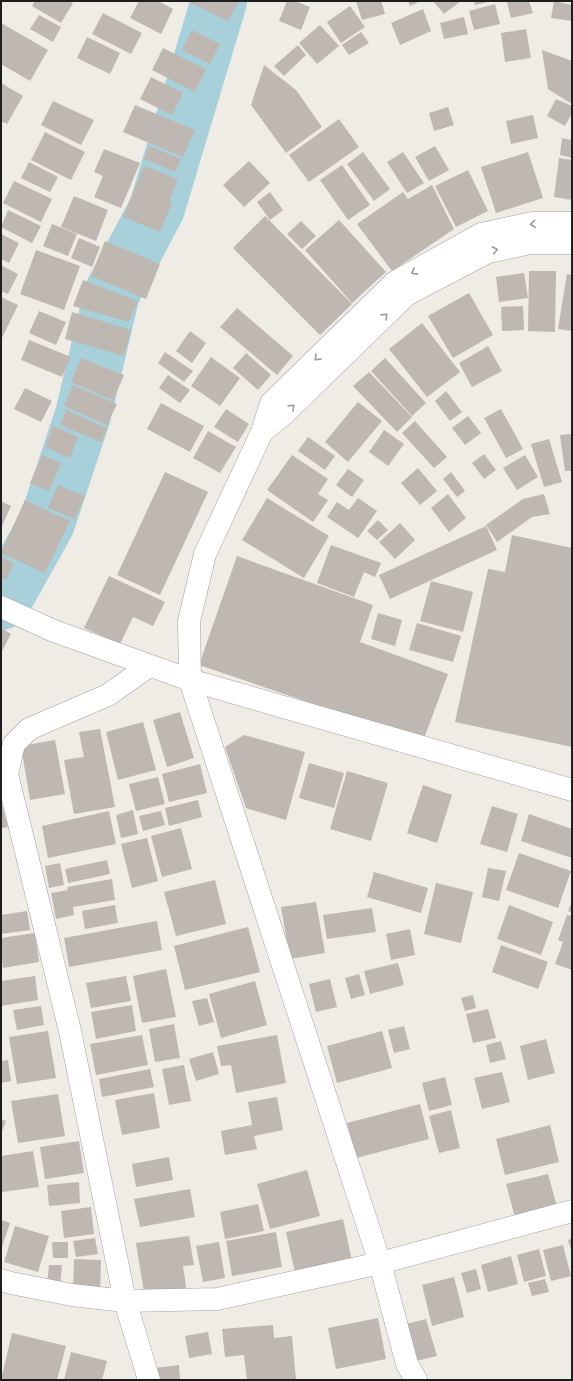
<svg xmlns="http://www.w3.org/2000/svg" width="573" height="1381" font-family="'Source Sans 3',sans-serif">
<rect width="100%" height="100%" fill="#efebe5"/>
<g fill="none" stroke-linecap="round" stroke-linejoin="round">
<path stroke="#a8d0da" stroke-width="56" d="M 1,602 L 9,591 L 47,523 L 83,415 L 112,293 L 157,208 L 219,1"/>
</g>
<path fill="#bfb7b2" d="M 35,1 L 69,1 L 73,3 L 61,23 L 32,6 Z
M 139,1 L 158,1 L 173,9 L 161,34 L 130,18 Z
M 187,1 L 239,1 L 228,21 Z
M 287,1 L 295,1 L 310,7 L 301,30 L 279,21 Z
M 356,1 L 381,1 L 385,14 L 362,20 Z
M 408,1 L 421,1 L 410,6 Z
M 433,1 L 461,1 L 444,14 Z
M 474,1 L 487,1 L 488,2 L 475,5 Z
M 513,1 L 529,1 L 533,13 L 511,18 L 507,2 Z
M 554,1 L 572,5 L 572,21 L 551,18 Z
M 495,4 L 500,24 L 474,30 L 469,11 Z
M 350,6 L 365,27 L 341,43 L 327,22 Z
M 423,9 L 431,31 L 400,45 L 391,23 Z
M 103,13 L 142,33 L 131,54 L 92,34 Z
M 39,15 L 61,27 L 53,42 L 30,29 Z
M 464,17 L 468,34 L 444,39 L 440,23 Z
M 1,23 L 48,50 L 30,81 L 1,64 Z
M 320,25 L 339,46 L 317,64 L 299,43 Z
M 526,29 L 531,58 L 505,62 L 501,33 Z
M 192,30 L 220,44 L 210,64 L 182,50 Z
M 361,32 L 369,43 L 349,55 L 342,45 Z
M 87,37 L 120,53 L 110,74 L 77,58 Z
M 298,45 L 306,55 L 284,76 L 274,66 Z
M 163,48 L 206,69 L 195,92 L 152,70 Z
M 542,50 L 572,61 L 572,104 L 548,89 Z
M 264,65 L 296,90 L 322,127 L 286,153 L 251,105 Z
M 151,77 L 183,93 L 172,115 L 140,99 Z
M 1,83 L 23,96 L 7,124 L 1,121 Z
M 556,99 L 572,106 L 572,113 L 565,126 L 547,116 Z
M 53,101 L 94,120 L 81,145 L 41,125 Z
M 135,105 L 195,130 L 183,157 L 123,132 Z
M 448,107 L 454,125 L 434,131 L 429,113 Z
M 533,115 L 538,138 L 511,144 L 506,121 Z
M 339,119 L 359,147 L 309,182 L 289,155 Z
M 45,132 L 85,152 L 71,180 L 31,160 Z
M 562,138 L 572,140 L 572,158 L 560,155 Z
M 149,146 L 181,159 L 175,172 L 144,159 Z
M 435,146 L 449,170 L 429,181 L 415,157 Z
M 104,149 L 140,163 L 121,208 L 94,197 L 103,176 L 94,172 Z
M 363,152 L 390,189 L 374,201 L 347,164 Z
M 403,152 L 424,183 L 407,193 L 387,162 Z
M 528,152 L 543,198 L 496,213 L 481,167 Z
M 559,158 L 572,160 L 572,200 L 554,197 Z
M 249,161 L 270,183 L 244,207 L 223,185 Z
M 29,162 L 58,177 L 50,192 L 21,178 Z
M 342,165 L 370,205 L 348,220 L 320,180 Z
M 144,166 L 178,179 L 169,202 L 172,203 L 160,232 L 123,217 Z
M 468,170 L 488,211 L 456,227 L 435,186 Z
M 14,181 L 52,199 L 41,222 L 3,203 Z
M 432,185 L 454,229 L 392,271 L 357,224 L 403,192 L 408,199 Z
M 270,192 L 283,210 L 270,220 L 257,202 Z
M 74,196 L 108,210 L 96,241 L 61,227 Z
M 8,210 L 41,226 L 32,243 L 1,227 Z
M 265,216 L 352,304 L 320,335 L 233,248 Z
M 339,220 L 386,272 L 352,303 L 305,250 Z
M 301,221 L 316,236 L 302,249 L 287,234 Z
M 52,224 L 77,234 L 68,256 L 43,246 Z
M 1,234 L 19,243 L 9,263 L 1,259 Z
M 79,238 L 100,247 L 92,267 L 71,258 Z
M 105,241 L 160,264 L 146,299 L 91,276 Z
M 36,250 L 80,266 L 64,310 L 20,294 Z
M 1,265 L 18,274 L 8,294 L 1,291 Z
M 529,271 L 556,271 L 555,332 L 528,331 Z
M 524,273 L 528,298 L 499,302 L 496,277 Z
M 567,274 L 572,275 L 572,331 L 558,329 Z
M 83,280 L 138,301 L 129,322 L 73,306 Z
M 469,293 L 493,335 L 453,358 L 428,316 Z
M 1,297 L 18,305 L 1,340 Z
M 523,306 L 524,330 L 502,331 L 501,307 Z
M 237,308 L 293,356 L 277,375 L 220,327 Z
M 39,311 L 66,322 L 56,345 L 29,333 Z
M 72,312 L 131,330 L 124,356 L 65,339 Z
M 422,323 L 460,372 L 427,397 L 389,349 Z
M 190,331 L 206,343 L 192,363 L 176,351 Z
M 29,340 L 71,357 L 62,377 L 21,360 Z
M 488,346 L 502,371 L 472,387 L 459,363 Z
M 165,352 L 193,371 L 184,382 L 158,363 Z
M 246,353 L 271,375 L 258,390 L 233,368 Z
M 211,357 L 240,378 L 220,406 L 191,386 Z
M 81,358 L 124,375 L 113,400 L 71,382 Z
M 385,358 L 426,403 L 412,416 L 371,371 Z
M 369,372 L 412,417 L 397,432 L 353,386 Z
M 168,375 L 190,390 L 180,403 L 159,388 Z
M 73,385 L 117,404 L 107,425 L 64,406 Z
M 25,388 L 52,401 L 41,422 L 14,409 Z
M 446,391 L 462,412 L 450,421 L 435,401 Z
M 358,402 L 382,421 L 348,462 L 325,442 Z
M 161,403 L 204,426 L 190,452 L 147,429 Z
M 226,409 L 249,424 L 238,442 L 214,427 Z
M 501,409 L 523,449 L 506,458 L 484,418 Z
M 66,410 L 107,428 L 101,442 L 60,425 Z
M 468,416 L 481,433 L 465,445 L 452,428 Z
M 415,421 L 447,457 L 434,468 L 402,433 Z
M 53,426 L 78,437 L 70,458 L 45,447 Z
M 384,430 L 404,444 L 388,466 L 369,452 Z
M 208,431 L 236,447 L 220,473 L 193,458 Z
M 572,434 L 572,471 L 565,471 L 560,435 Z
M 308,437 L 335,456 L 325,470 L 298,451 Z
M 549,439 L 562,482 L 544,487 L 531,444 Z
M 484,454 L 496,470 L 484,479 L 472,463 Z
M 42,455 L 61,463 L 49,491 L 30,483 Z
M 292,455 L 328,479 L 318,494 L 328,500 L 313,522 L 267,490 Z
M 525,455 L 538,477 L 517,490 L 503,468 Z
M 418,468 L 437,491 L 420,505 L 401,483 Z
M 348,469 L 364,480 L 352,497 L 336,485 Z
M 165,472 L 208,492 L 160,595 L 117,575 Z
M 451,472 L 465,491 L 457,497 L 443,479 Z
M 58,485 L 85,496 L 75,519 L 48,508 Z
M 448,494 L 466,518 L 449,532 L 431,508 Z
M 544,494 L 550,514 L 532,517 L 497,542 L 486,525 L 523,499 Z
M 267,498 L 329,536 L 304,578 L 242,540 Z
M 358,498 L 377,511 L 358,538 L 327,517 L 337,502 L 349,510 Z
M 25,500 L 70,521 L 45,573 L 1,553 Z
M 1,501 L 11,506 L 1,528 Z
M 378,520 L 388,530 L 377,540 L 367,531 Z
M 400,523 L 415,540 L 395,559 L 379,542 Z
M 486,526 L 497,550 L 390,599 L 379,575 Z
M 512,535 L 572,548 L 572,747 L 455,722 L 488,569 L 505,572 Z
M 331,545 L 381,563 L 375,577 L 364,572 L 354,597 L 317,583 Z
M 237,556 L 373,605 L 360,642 L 448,674 L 423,741 L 199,665 Z
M 1,557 L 14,563 L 6,580 L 1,578 Z
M 109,576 L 165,602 L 153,626 L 133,617 L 120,644 L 84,628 Z
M 431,581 L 473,592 L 463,632 L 420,621 Z
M 378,613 L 402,620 L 395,646 L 371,639 Z
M 417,623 L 461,636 L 453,662 L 409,650 Z
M 1,628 L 11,634 L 1,653 Z
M 180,712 L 194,758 L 167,767 L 153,720 Z
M 143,722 L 156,770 L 118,780 L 106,732 Z
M 100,729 L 115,807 L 74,814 L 64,760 L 84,757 L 79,732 Z
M 244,735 L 305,752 L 286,820 L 246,808 L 225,747 Z
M 55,740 L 65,794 L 30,800 L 21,746 Z
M 309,763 L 344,773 L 334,808 L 299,798 Z
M 200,764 L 207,793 L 169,802 L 162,774 Z
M 347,771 L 388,783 L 371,841 L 330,829 Z
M 158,777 L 165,804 L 136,811 L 129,784 Z
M 423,785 L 452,795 L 437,843 L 407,833 Z
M 198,800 L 202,817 L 169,826 L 165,808 Z
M 1,801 L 8,827 L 1,828 Z
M 492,806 L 518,814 L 507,852 L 480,844 Z
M 133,810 L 138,834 L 121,838 L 116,815 Z
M 109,811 L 116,844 L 48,858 L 42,826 Z
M 161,811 L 165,825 L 143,831 L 139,816 Z
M 529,814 L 572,829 L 572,858 L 521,841 Z
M 181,828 L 192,869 L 162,877 L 151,836 Z
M 147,838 L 158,881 L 132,888 L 121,844 Z
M 519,853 L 571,871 L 558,908 L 506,890 Z
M 107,860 L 110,874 L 68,883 L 65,869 Z
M 60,863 L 64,885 L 49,888 L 45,866 Z
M 488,868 L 506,871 L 499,901 L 482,897 Z
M 374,872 L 428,888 L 421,913 L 367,897 Z
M 112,879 L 115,900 L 73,907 L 74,915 L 56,919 L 51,893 L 68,890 L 67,887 Z
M 215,880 L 226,924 L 176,936 L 164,892 Z
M 436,883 L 473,892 L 461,943 L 424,934 Z
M 572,901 L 572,913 L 568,911 Z
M 316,902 L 325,953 L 290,959 L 281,907 Z
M 115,905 L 118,923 L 85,929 L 82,911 Z
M 509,905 L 553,922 L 541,955 L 497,939 Z
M 372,908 L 376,932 L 327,939 L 323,915 Z
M 27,911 L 30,930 L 1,934 L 1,915 Z
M 567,915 L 572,916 L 572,970 L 555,964 L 563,942 L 558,940 Z
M 157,921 L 162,950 L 69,967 L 64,938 Z
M 248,927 L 260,972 L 185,990 L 174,946 Z
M 410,929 L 415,955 L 391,960 L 386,934 Z
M 35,933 L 39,962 L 3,968 L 1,951 L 1,938 Z
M 501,945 L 548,962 L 538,989 L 492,972 Z
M 398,963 L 404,985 L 370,994 L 364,971 Z
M 166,969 L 176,1017 L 142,1023 L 133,976 Z
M 359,974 L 365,995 L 351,999 L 345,978 Z
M 35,976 L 38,1000 L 1,1006 L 1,981 Z
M 126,976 L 131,1001 L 91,1008 L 86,983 Z
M 330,979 L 337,1007 L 316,1012 L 309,984 Z
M 255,981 L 267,1025 L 221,1038 L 209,994 Z
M 473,995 L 476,1008 L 465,1011 L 461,998 Z
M 207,998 L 214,1022 L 199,1026 L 192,1001 Z
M 132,1005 L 136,1031 L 96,1039 L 91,1012 Z
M 41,1006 L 44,1025 L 17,1030 L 13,1010 Z
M 488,1009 L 496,1038 L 473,1043 L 466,1014 Z
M 174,1024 L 180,1058 L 155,1062 L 149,1029 Z
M 404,1026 L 410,1049 L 394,1053 L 388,1030 Z
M 48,1031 L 56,1078 L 17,1084 L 9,1037 Z
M 382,1031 L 392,1068 L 337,1083 L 327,1046 Z
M 142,1035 L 148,1065 L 96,1075 L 90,1044 Z
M 277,1035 L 286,1083 L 236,1093 L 231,1065 L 221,1066 L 217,1046 Z
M 546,1039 L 555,1073 L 528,1080 L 520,1046 Z
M 501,1041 L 506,1059 L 490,1063 L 486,1045 Z
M 213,1052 L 219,1074 L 196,1081 L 189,1059 Z
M 8,1060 L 11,1081 L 1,1083 L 1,1061 Z
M 184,1065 L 191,1101 L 169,1105 L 162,1069 Z
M 150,1069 L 154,1087 L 102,1097 L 99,1079 Z
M 502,1072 L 510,1102 L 482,1109 L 474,1078 Z
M 445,1077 L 452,1105 L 429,1111 L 422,1083 Z
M 154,1093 L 160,1128 L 122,1135 L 115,1100 Z
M 58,1094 L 65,1136 L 18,1143 L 11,1101 Z
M 277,1097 L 283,1130 L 254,1136 L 257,1149 L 225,1155 L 221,1131 L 252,1125 L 248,1102 Z
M 420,1104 L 429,1139 L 356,1158 L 347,1123 Z
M 451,1110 L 460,1148 L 439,1153 L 429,1116 Z
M 1,1119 L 6,1121 L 1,1134 Z
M 550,1125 L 559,1162 L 505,1175 L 496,1139 Z
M 79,1141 L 84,1173 L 45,1179 L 40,1147 Z
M 33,1151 L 39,1187 L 2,1192 L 1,1156 Z
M 169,1157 L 173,1180 L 136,1187 L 132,1164 Z
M 307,1170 L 320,1216 L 270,1229 L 257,1184 Z
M 548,1174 L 558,1210 L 516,1221 L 506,1184 Z
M 79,1182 L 80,1203 L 49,1206 L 47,1185 Z
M 190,1189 L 195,1217 L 140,1227 L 134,1199 Z
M 258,1204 L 264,1231 L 225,1239 L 220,1212 Z
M 91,1207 L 94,1234 L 64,1238 L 61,1211 Z
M 343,1219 L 352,1261 L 295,1273 L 286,1232 Z
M 1,1220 L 10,1223 L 1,1250 Z
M 15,1226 L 49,1236 L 38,1272 L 4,1262 Z
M 276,1232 L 282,1267 L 232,1276 L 226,1241 Z
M 189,1236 L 194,1265 L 183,1266 L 187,1293 L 145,1299 L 136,1243 Z
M 95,1238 L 98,1254 L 76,1257 L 73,1241 Z
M 572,1239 L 572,1253 L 568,1240 Z
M 52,1242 L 68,1242 L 68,1258 L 53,1258 Z
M 219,1242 L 225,1278 L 203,1282 L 196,1246 Z
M 563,1245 L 571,1276 L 551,1281 L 543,1250 Z
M 539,1249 L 546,1276 L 524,1282 L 517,1255 Z
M 511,1256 L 518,1284 L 488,1292 L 481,1265 Z
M 74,1259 L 101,1260 L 100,1294 L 73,1293 Z
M 49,1265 L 62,1265 L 60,1286 L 47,1284 Z
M 476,1269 L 481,1289 L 467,1293 L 461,1273 Z
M 454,1277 L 464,1317 L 432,1326 L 422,1285 Z
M 545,1279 L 549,1292 L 532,1296 L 528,1283 Z
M 378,1318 L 386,1359 L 336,1369 L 328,1328 Z
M 426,1319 L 437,1356 L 416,1361 L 406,1324 Z
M 273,1325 L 274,1338 L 292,1336 L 296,1380 L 247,1380 L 244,1355 L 225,1357 L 222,1329 Z
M 208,1332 L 212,1354 L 189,1358 L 185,1336 Z
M 12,1333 L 66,1346 L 57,1380 L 1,1380 Z
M 71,1352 L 107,1361 L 102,1380 L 64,1380 Z
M 179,1365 L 180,1380 L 157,1380 L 155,1368 Z"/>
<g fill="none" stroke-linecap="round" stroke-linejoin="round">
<defs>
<path id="minor" d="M 190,680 L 380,1263 L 407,1364 L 416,1380
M 1,1280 L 11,1283 L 72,1295 L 125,1301 L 217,1299 L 380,1263 L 572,1211
M 149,1380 L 125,1301 L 70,1031 L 7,774 L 14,744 L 29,729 L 108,695 L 149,666"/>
<path id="tertiary" d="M 262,432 L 285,413 L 406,295 L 488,252 L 531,243 L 572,243
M 1,607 L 54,631 L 190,680 L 572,790
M 190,680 L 189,621 L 205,554 L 262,432 L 271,403 L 395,282 L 481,234 L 532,223 L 572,223"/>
</defs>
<use href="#minor" stroke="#a2a2a2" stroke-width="23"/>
<use href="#tertiary" stroke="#a2a2a2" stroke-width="23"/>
<use href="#minor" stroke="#fff" stroke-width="22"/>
<use href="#tertiary" stroke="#fff" stroke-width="22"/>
</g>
<defs><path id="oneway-chevron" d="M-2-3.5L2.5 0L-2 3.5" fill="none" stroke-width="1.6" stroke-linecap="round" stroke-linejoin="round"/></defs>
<g stroke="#9a9a9a">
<use href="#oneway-chevron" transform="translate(533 224) rotate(175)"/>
<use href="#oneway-chevron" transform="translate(495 250) rotate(-11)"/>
<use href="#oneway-chevron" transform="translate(414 272) rotate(151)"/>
<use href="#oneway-chevron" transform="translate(385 316) rotate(-44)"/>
<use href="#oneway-chevron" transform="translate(317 358) rotate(136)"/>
<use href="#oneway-chevron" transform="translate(292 407) rotate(-44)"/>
</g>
<rect width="573" height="1381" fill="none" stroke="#1e1e1e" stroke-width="4"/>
</svg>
